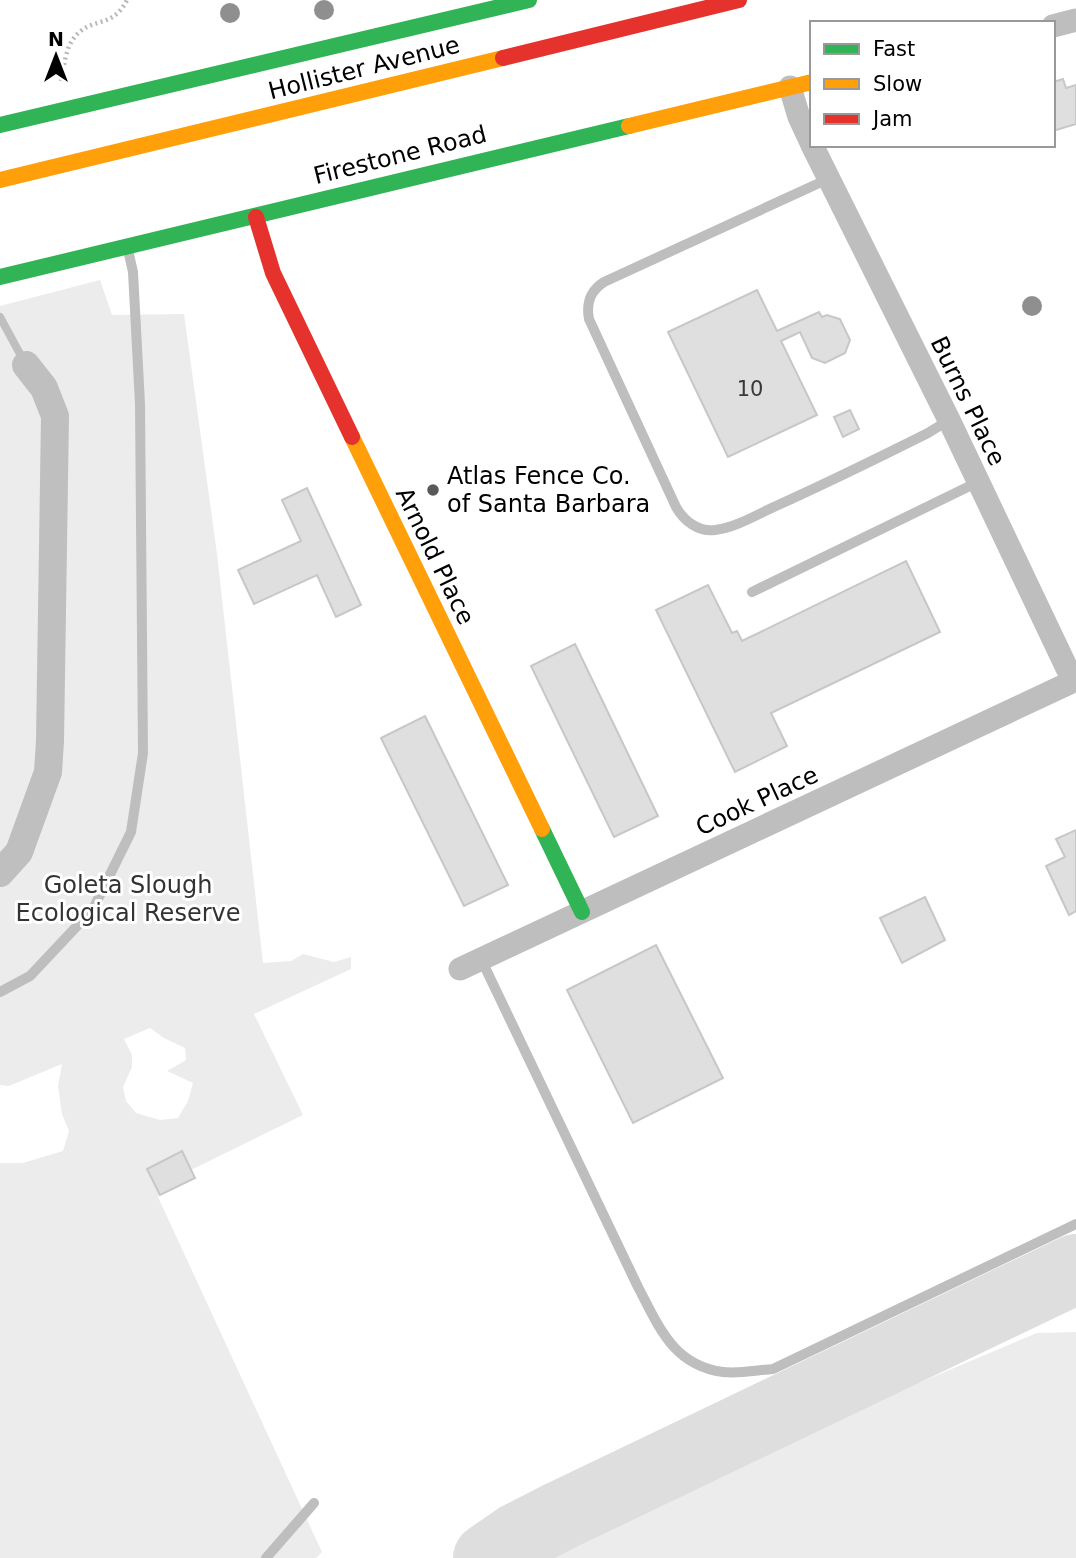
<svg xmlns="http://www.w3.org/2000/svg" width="1076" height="1558" font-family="'DejaVu Sans',sans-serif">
<rect width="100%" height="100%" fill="#fff"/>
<path fill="#ececec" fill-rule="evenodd" d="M 100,280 L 112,315 L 184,314 L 217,554 L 263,963 L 291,961 L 303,954 L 334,962 L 351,957 L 351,969 L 254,1014 L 303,1115 L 191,1170 L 182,1151 L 158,1197 L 322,1552 L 316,1558 L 0,1558 L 0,1163 L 23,1163 L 63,1151 L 69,1131 L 62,1114 L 58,1086 L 62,1064 L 9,1086 L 0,1085 L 0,306 ZM 150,1028 L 164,1038 L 185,1048 L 186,1060 L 167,1071 L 193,1083 L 188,1101 L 178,1118 L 160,1120 L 136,1113 L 126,1101 L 123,1087 L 132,1067 L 132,1055 L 124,1039 Z
M 1076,1332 L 1076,1558 L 545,1558 L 684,1482 L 1037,1333 Z"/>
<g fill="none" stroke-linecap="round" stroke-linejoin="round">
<path stroke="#bfbfbf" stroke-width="8" d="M 0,317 L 26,365"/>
<path stroke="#bfbfbf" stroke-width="28" d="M 0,873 L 19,852 L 48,772 L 50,741 L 55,416 L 44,388 L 26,365"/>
<path stroke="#dedede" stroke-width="70" d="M 488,1558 L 517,1538 L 562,1515 L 1076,1269"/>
</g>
<path fill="#dfdfdf" stroke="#c7c7c7" stroke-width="2" d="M 1063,79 L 1066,88 L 1076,85 L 1076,124 L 1053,131 L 1053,82 Z
M 757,290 L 777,331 L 819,312 L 822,317 L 827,315 L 840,319 L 850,340 L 845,353 L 825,363 L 812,358 L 800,332 L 781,341 L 817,415 L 728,457 L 668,332 Z
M 850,410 L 859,429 L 843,437 L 834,417 Z
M 307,488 L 361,605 L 336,617 L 317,575 L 254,604 L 238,570 L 301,541 L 282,500 Z
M 906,561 L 940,632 L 771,713 L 787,746 L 735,772 L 656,610 L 708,585 L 732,633 L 737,631 L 742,641 Z
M 575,644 L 658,816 L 614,837 L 531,666 Z
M 425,716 L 508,885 L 464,906 L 381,738 Z
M 1076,830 L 1076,911 L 1069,915 L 1046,866 L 1065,857 L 1056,839 Z
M 925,897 L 945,940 L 902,963 L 880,918 Z
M 656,945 L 723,1078 L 633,1123 L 567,990 Z
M 182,1151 L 195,1178 L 160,1195 L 147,1169 Z"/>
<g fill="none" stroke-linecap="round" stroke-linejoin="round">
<path stroke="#b9b9b9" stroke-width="4.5" stroke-dasharray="2 3.5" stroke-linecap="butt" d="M 61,81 C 64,68 65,49 74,38 C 90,16 112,30 127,0"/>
<path stroke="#bebebe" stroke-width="10" d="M 828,179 L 604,282 C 590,291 586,303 589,319 L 676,507 C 684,521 698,532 715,530 C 735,528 758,514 776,506 C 827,483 878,458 928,433 L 949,420
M 752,592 L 978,482
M 481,959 L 638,1287 C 659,1327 673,1365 723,1372 C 738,1374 758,1370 773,1369 L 1076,1224
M 0,992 L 30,976 L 93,909 L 131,832 L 143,753 L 140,404 L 133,272 L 128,250
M 266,1558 L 314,1503"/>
<path stroke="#bebebe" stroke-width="23" d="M 1053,26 L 1076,20
M 790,87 L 799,117 L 812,145
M 812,145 L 949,420 L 1073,681
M 460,969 L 1076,680"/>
<path stroke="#30b455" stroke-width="16" d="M 0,125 L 529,0
M 0,277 L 629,126
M 542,829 L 582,912"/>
<path stroke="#ff9f0a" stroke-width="16" d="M 629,126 L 812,82
M 0,180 L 503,58
M 352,437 L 542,829"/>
<path stroke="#e5322d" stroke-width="16" d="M 503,58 L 739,0
M 256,217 L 273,273 L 352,437"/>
</g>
<g fill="#8f8f8f">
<circle cx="324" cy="10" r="10"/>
<circle cx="230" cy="13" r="10"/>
<circle cx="1032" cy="306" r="10"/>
</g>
<circle fill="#595959" stroke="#fff" stroke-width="2.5" cx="433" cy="490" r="7"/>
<g text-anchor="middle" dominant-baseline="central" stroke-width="6" stroke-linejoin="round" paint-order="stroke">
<g font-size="21" fill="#383838">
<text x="750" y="389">10</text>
</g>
<g font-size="24" fill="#000" stroke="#fff">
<text transform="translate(364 68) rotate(-14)">Hollister Avenue</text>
<text transform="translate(400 155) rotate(-14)">Firestone Road</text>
<text transform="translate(968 401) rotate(64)">Burns Place</text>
<text transform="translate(435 556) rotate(64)">Arnold Place</text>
<text transform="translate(757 801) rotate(-25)">Cook Place</text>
</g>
<g font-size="24" fill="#000" stroke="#fff" text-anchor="start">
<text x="447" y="476">Atlas Fence Co.<tspan x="447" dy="28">of Santa Barbara</tspan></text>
</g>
<g font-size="24" fill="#333" stroke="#fff">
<text x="128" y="885">Goleta Slough<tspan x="128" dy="28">Ecological Reserve</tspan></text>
</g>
</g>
<rect x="810" y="21" width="245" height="126" fill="#ffffff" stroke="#999999" stroke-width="2"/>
<rect x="824" y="44" width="35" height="10" fill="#30b455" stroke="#999999" stroke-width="2"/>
<text x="873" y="56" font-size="21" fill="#000000">Fast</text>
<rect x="824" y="79" width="35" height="10" fill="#ff9f0a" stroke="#999999" stroke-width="2"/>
<text x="873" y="91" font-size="21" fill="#000000">Slow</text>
<rect x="824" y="114" width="35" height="10" fill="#e5322d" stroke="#999999" stroke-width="2"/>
<text x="873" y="126" font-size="21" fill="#000000">Jam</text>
<g transform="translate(56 56)" stroke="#ffffff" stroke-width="5" paint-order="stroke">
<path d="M0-5L12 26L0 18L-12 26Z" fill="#000000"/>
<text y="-10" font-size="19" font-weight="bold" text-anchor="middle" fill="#000000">N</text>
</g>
</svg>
